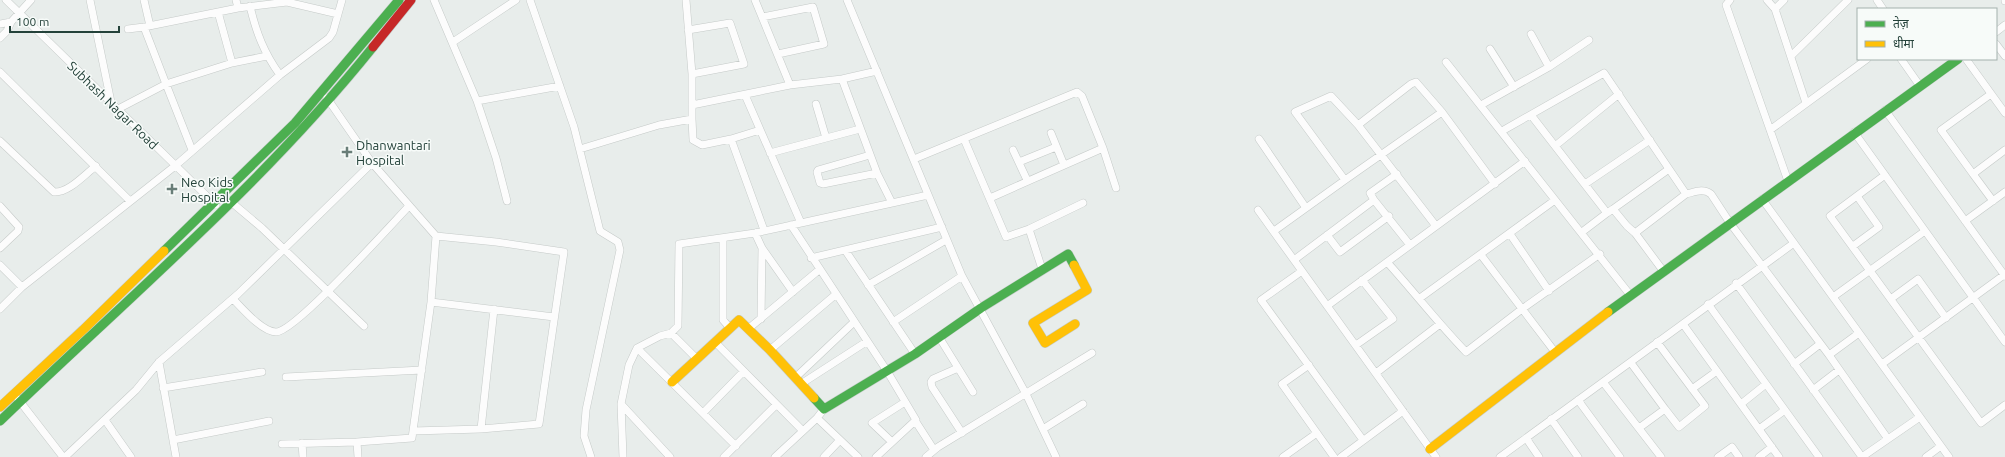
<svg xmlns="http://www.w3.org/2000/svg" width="2005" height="457" font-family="Ubuntu,'Noto Sans Devanagari',sans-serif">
<rect width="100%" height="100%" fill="#e8edeb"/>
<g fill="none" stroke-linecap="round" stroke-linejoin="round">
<defs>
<path id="street" d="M 6,0 L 216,205
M 90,0 L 111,102
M 144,0 L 150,26
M 236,0 L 238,8 L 287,2
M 287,0 L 287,2 L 338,14
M 434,0 L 477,101 L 496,158 L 507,201
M 530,0 L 574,127 L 600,231 L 618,242 L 620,250 L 586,410 L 584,436 L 591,457
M 755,0 L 790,85 L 842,79 L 877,71
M 847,0 L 962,276 L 1026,394 L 1056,457
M 1730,0 L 1726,5 L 1788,181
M 1767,0 L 1775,9 L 1806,103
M 1877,0 L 1883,9
M 2005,0 L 2005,1
M 1775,9 L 1784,0
M 218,12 L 232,63
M 762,17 L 813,7 L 824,44 L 778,54
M 0,24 L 11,22
M 144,27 L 238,8
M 128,29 L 144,27 L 166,84 L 232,63 L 267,56
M 688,30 L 730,23 L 744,64 L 692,74
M 1996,32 L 2005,25
M 1531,34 L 1549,67
M 0,38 L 7,31 L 11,22 L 31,0
M 453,42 L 516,0
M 1996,44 L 2005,56
M 1490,49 L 1514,87
M 1791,56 L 1848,0
M 1901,59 L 1920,86
M 1966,59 L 2005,113
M 1446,62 L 1631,296
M 0,72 L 130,201
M 280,75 L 329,38 L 333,32 L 342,0
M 842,79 L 877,173 L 892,203 L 928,195
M 745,95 L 801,223 L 892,203
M 477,101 L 560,86
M 816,104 L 826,138
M 692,105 L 790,85
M 1481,105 L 1549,67 L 1589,40
M 118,109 L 166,84 L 192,150
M 1885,110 L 2005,276
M 1531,115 L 1607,213 L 1613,209
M 692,119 L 693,140 L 702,145 L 731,139
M 1358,125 L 1411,84 L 1416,82 L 1442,112 L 1495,184
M 760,130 L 731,139 L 764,230
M 1770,130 L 1867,59
M 1502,131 L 1604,73 L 1686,194 L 1635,233
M 1854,132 L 2005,342
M 1051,133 L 1064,165
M 964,139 L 1006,237 L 1029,229 L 1083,203
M 1259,139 L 1306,208
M 0,141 L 54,192 C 69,193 85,174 96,166
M 1555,146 L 1619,94
M 1103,148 L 1116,188
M 580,149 L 659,125 L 692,119 L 692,74 L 686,0
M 1013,150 L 1027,180
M 770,153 L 860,129
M 870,155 L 818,170 L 817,172 L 820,183 L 823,184 L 877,173
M 914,159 L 1077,92 L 1082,96 L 1103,148 L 990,198
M 1019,162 L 1056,147
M 372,163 L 436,236 L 431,302 L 554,317
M 1973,174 L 1941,130 L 1991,94
M 1885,175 L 1830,216 L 1981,423 L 2005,405
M 1345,180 L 1442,112
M 1585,184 L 1650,140
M 1686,194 C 1695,192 1703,188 1711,194 L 1730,223 L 1829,355 L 1888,439
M 1762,199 L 1949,457
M 1374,200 L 1370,193 L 1397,174
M 230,201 L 262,228 L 364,326
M 1993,201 L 1973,174 L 2005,150
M 0,206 L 19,227 L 18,231 L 0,248
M 1258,210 L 1436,457
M 1965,221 L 2005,192
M 791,225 L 887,371 L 916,420 L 876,457
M 1029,229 L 1042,269
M 1274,231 L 1345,180 L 1295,112 L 1331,96 L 1358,125 L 1436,226
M 1582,232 L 1607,213
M 755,233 L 762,248 L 793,292
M 1510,234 L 1549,291
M 1327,235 L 1340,252 L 1389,216
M 436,236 L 496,242 L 564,252 L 539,424 L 481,429
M 723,238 L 723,320 L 730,328
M 1853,246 L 1879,227 L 1857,196
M 845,250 L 915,354
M 1481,255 L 1555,352
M 811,258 L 942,227
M 1294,260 L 1374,200 L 1410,245
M 1387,262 C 1414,292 1438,323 1466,352 L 1522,309 L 1600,254
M 0,265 L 22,287
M 1302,271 L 1261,300 L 1363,440
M 1664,272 L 1635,233 L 1627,226 L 1613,209 L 1669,169
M 1736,283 L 1862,457
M 868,285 L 946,240
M 1833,297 L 1925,231
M 1420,298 L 1555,200
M 1892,298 L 1918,279 L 1946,318
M 233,299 C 242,308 262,332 276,332 C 295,332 390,226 409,206
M 1708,304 L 1819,457
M 1327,306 L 1525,161
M 0,309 L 22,287 L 175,166 L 280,75 C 264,53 256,32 250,6
M 761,319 L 762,248
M 893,322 L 962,276
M 1683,324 L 1779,457
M 748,329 L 819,270
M 671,333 L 697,359
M 939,337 L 973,392
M 715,342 L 803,431
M 1657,342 L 1705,406 L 1679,427 L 1665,409
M 1356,345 L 1393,319 L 1362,280
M 637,348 L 736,446
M 770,350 L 835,295
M 1829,355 L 1859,333
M 159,362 L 176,457
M 1631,363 L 1665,409 L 1639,428
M 1794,364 L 1820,344
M 1882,364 L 2004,275
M 1309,365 L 1282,384 L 1334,457
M 958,368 L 933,379 L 931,382 L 932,387 L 962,433
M 1376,373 L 1440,324
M 286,377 L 422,370
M 795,378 L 853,323
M 1603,382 L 1661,457
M 801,384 L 866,342
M 163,388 L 262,372
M 1692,389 L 1717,371
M 1813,390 L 1839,370
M 18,399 L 63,457
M 1578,400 L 1620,457
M 621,404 L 623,457
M 1741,404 L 1766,384
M 703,413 L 743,372
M 817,418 L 858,457
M 1551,419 L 1578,457
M 105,420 L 131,457
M 916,422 L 934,450
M 1043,429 L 1083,404
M 1759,429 L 1785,410
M 413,431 L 481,429 L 494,309
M 1526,438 L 1539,457
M 173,440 L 269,421
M 892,442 L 872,423 L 905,402
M 302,443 L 303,457
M 282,444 L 357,442
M 65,457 L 136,390 L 159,362 L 238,294 L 372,163 L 327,98
M 358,457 L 357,442 L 412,438 L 431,302
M 670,457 L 621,404 L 629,365 L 637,348 L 660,336 L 671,333 L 678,326 L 679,244 L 755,233 L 801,223
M 724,457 L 776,405
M 775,457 L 817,418 L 824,409
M 824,457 L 840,440
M 926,457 L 938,447 L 1092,353
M 1283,457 L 1317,433
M 1341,457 L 1403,411
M 1500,457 L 1794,243
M 1718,457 L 1732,447 L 1739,457
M 1759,457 L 1772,447
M 1862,457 L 1920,417
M 1926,457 L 1941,446"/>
<path id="fast" d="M 164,251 L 295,123 L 399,0
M 1608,312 L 1958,59
M 814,398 L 824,409 L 915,354 L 981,308 L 1068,254 L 1074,265
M 0,421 C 127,299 263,184 373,47"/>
<path id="slow" d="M 1074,265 L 1087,290 L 1033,323 L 1045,343 L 1075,324
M 672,382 L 739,320 L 770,350 L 814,398
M 0,407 L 84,329 L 164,251
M 1430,449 L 1608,312"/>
<path id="jam" d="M 373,47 L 411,0"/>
</defs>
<use href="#street" stroke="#c5cac8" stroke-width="8"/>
<use href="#fast" stroke="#c3cbc8" stroke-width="10"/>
<use href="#slow" stroke="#c3cbc8" stroke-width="10"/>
<use href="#jam" stroke="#c3cbc8" stroke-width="10"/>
<use href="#street" stroke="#fcfcfc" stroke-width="7"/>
<use href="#fast" stroke="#4caf50" stroke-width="9"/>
<use href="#slow" stroke="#ffc107" stroke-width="9"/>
<use href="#jam" stroke="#c62828" stroke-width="9"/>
</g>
<g fill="#697e78" stroke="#f7fbf9" stroke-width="1.5">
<path d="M345 146h4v4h4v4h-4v4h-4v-4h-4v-4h4z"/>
<path d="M170 183h4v4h4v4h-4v4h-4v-4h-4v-4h4z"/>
</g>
<g text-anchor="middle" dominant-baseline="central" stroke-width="3" stroke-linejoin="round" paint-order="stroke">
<g font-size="13" fill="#24423a" stroke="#f7fbf9">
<text transform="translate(113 105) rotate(44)">Subhash Nagar Road</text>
</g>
<g font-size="13" fill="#24423a" stroke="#f7fbf9" text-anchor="start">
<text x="356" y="145">Dhanwantari<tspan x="356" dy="15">Hospital</tspan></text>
<text x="181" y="182">Neo Kids<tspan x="181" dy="15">Hospital</tspan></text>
</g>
</g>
<rect x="1857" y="8" width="140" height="52" fill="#f7fbf9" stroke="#a3b1ad"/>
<rect x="1865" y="21" width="20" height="6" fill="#4caf50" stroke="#a3b1ad"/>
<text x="1893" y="28" font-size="12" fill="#24423a">तेज़</text>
<rect x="1865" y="41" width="20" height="6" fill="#ffc107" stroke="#a3b1ad"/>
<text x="1893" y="48" font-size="12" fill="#24423a">धीमा</text>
<path d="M10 26v6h109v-6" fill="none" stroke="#24423a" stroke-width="2"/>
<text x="16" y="26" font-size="12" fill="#24423a" stroke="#f7fbf9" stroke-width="3" paint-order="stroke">100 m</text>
</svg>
